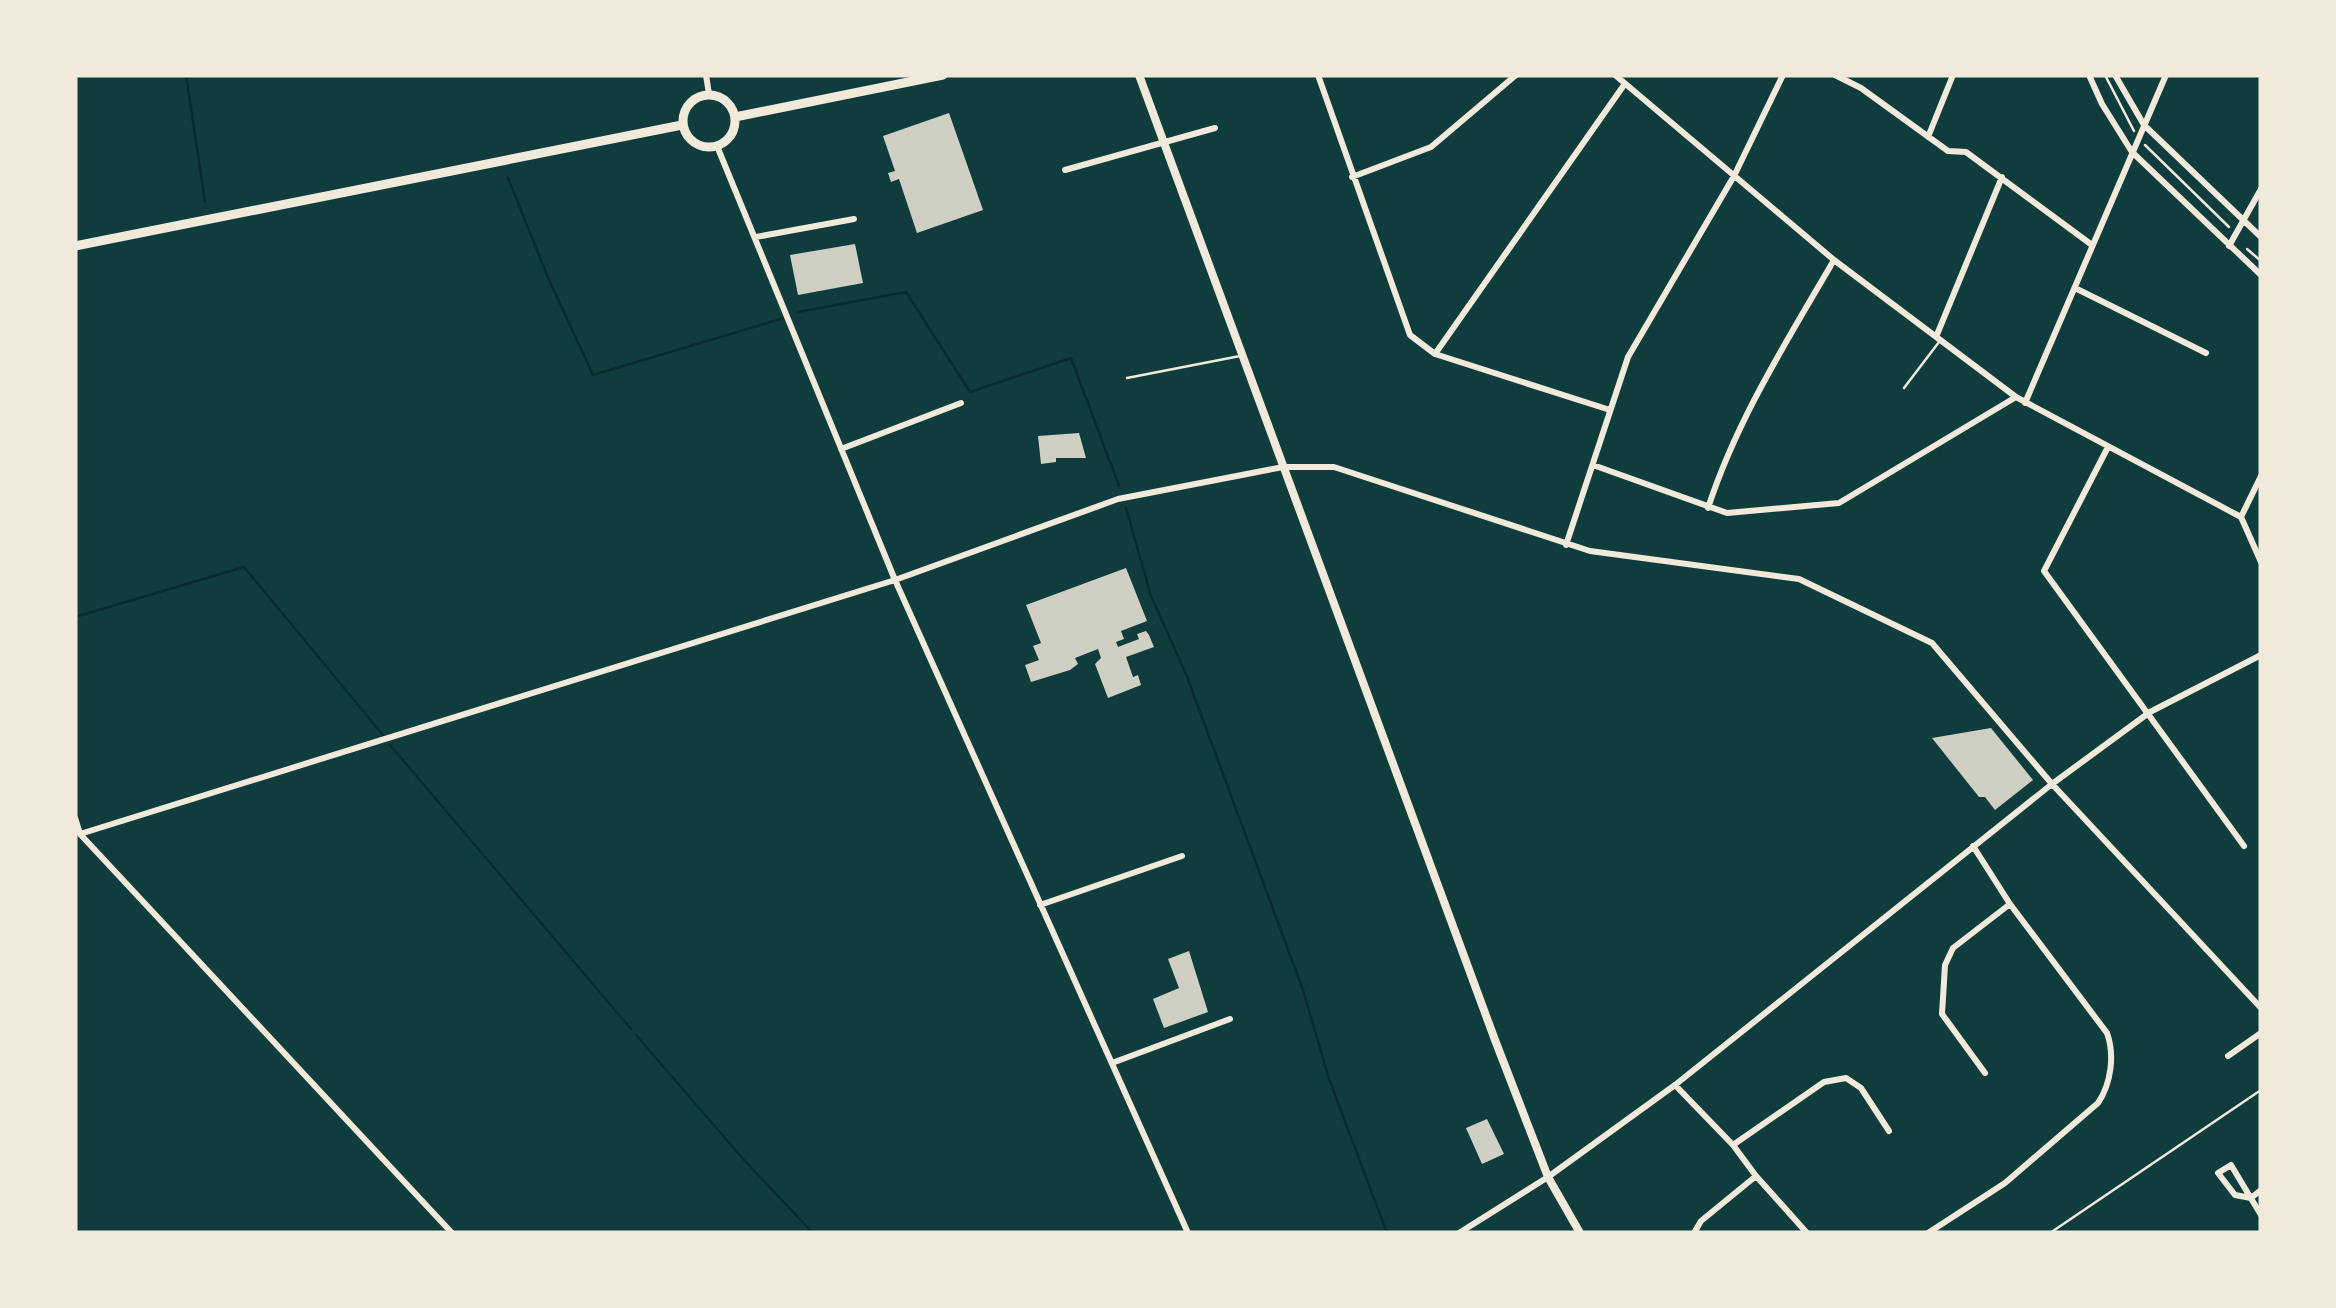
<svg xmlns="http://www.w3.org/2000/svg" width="2336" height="1308" font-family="'Nunito Sans',sans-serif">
<rect width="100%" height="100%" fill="#0f3d3e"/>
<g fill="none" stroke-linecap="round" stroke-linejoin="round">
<path stroke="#0a2a2b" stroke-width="2.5" d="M 186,75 L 205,202
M 508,178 L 549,280 L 593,375 L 784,318
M 798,312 L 906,292 L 970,392 L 1071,358 L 1119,486
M 1126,508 L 1151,596 L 1186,674 L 1303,990 L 1329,1079 L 1387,1233
M 75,617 L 244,567 L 383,735
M 390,745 L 631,1029
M 636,1035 L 744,1160 L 813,1233"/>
</g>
<path fill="#cfcfc3" d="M 949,113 L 983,210 L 917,233 L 899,179 L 891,182 L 888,173 L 895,171 L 883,136 Z
M 855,244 L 863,283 L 798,295 L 790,255 Z
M 1079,433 L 1086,458 L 1056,458 L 1056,462 L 1041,464 L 1038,436 Z
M 1126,568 L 1147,621 L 1121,631 L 1124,639 L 1116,642 L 1118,647 L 1139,639 L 1137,634 L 1146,631 L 1149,635 L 1154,647 L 1126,657 L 1133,677 L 1138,675 L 1141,685 L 1108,698 L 1095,664 L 1101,658 L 1098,649 L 1075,658 L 1078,664 L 1070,670 L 1031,682 L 1025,665 L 1039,660 L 1033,646 L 1041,643 L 1026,605 Z
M 1991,728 L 2033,780 L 1995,810 L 1985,797 L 1979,797 L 1932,738 Z
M 1189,951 L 1208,1012 L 1164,1028 L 1153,999 L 1179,988 L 1168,959 Z
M 1487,1119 L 1504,1154 L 1482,1164 L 1466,1128 Z"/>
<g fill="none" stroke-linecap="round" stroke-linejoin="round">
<path stroke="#f1e9da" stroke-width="2.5" d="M 2105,75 L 2134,131
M 2145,145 L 2229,227
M 2247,249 L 2261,261
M 2050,1233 L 2261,1090"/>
<path stroke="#f1e9da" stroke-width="2.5" d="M 1127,378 L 1240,356
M 1904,388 L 1939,342"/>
<path stroke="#f1e9da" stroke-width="6" d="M 706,75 L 709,94
M 1318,75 L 1410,335 L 1435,354 L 1610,410
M 1615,75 L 1834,260 L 2016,397 L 2241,517
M 1835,75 L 1861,88 L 1948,151 L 1966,152 L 2092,245
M 2089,75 L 2102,104 L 2132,152 L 2261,275
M 2115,75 L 2144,125 L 2261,237
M 1928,137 L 1953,75
M 717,146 L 895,580 L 1188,1233
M 1065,170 L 1215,128
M 1352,177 L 1431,147 L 1516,75
M 756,237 L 854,219
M 2229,246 L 2261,189
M 2075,288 L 2206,353
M 1936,337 L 2002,177
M 1435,354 L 1624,85
M 2025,403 L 2166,75
M 2108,447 L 2044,571 L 2244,846
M 841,449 L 961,403
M 1593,465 L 1727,513 L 1839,503 L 2016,397
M 1708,508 C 1737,419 1787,341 1834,260
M 2241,517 L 2261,562
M 2241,517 L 2261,476
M 1566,545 L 1628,357 L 1734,176 L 1783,75
M 75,818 L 80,834 L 452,1233
M 80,834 L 895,580 L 1118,499 L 1283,467 L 1334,467 L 1590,551 L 1799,579 L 1932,643 L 2052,784 L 2261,1008
M 1040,905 L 1182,856
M 2228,1056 L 2261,1033
M 1112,1063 L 1230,1019
M 1985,1073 L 1942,1014 L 1945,965 L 1953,948 L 2010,904
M 1675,1085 L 1733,1145 L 1756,1176 L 1807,1233
M 1733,1145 L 1824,1082 L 1846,1078 L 1861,1088 L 1889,1131
M 2261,1190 L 2251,1198 L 2235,1195 L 2218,1173 L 2231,1165 L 2261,1215
M 1459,1233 L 1548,1177 L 1675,1085 L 2052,784 L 2150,712 L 2261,655
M 1694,1233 L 1701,1221 L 1756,1176
M 1928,1233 L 2005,1183 L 2098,1103 C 2111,1084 2115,1055 2107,1033 L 2010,904 L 1973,846"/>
<path stroke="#f1e9da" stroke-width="8" d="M 1139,75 L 1495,1040 L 1548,1177 L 1580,1233"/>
<path stroke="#f1e9da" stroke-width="9" d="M683 121a26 26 0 1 1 52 0a26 26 0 1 1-52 0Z
M 735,117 L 943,75
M 75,246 L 682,125"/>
</g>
<rect width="2336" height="1308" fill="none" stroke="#f1e9da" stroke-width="155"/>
</svg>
